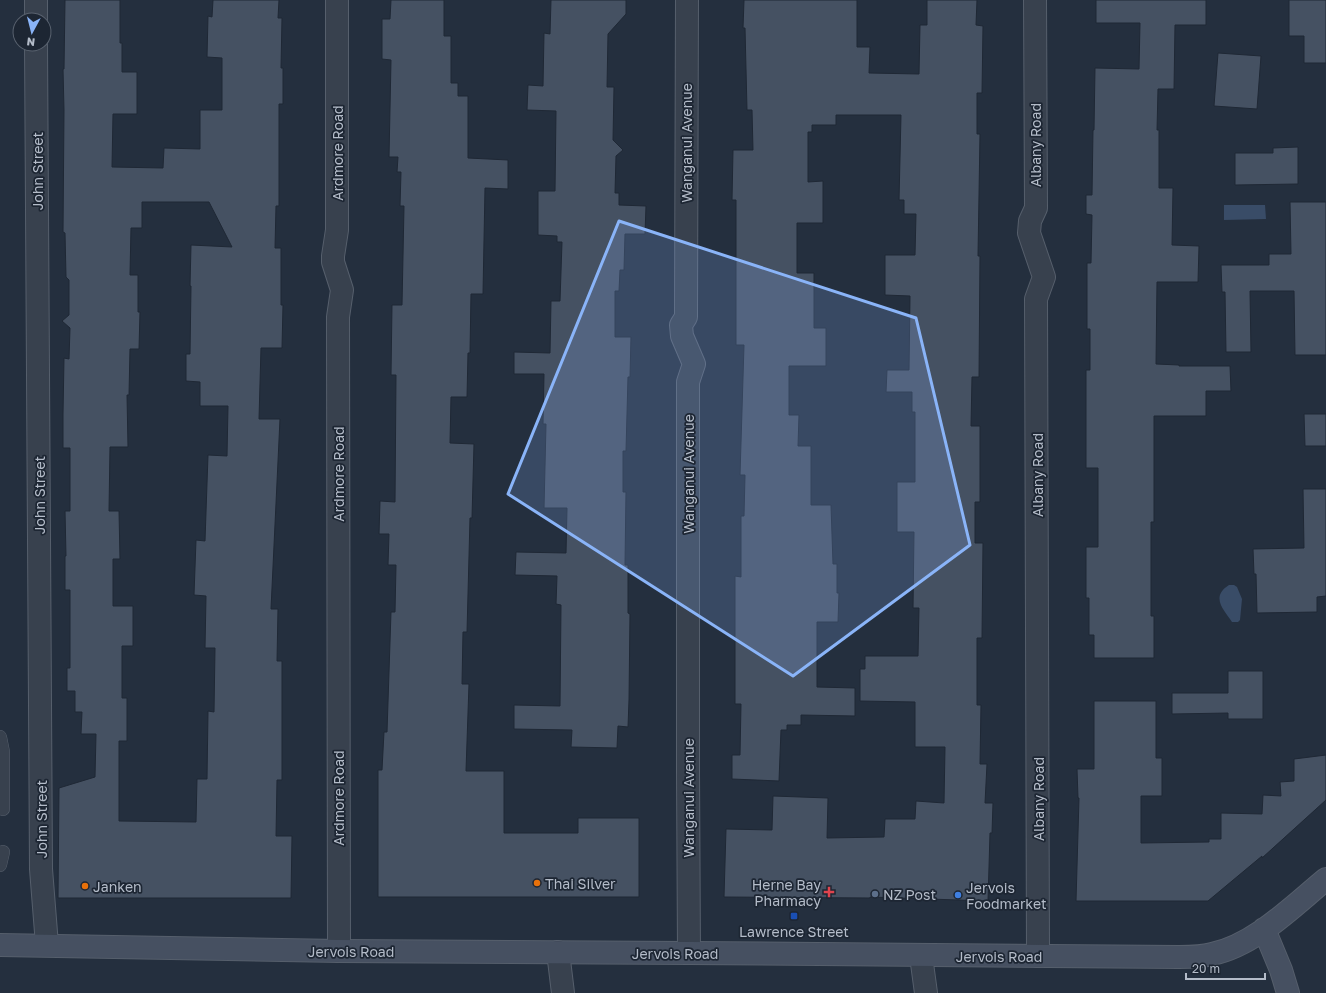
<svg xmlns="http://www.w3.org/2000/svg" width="1326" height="993" font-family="'Golos Text',sans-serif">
<rect width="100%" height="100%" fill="#242f3e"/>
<path fill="#394c67" d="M 1224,205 L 1265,205 L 1266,219 L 1224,220 Z
M 1229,585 L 1234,585 L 1237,587 L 1242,599 L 1240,620 L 1238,622 L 1232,622 C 1224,610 1210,597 1229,585 Z"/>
<path fill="#455162" stroke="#1f2835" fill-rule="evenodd" d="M 65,0 L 120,0 L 120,43 L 122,43 L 122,72 L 137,72 L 137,114 L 113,114 L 112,167 L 163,168 L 164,148 L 200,149 L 200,110 L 222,110 L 222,58 L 207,57 L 208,16 L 212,17 L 213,0 L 279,0 L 278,18 L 282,18 L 281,68 L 283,68 L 283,104 L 279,104 L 279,206 L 276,206 L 275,248 L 281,248 L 281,305 L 283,305 L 282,348 L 261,348 L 259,419 L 280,419 L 271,609 L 278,609 L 277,661 L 282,661 L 282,780 L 277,780 L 276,836 L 292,836 L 291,898 L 58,898 L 59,788 L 95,777 L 96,734 L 81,734 L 82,712 L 75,712 L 75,691 L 67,691 L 67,668 L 70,668 L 70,590 L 65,590 L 65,556 L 66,556 L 65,511 L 70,511 L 70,448 L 63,448 L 63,414 L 64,358 L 69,359 L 70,328 L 62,321 L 69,315 L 69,280 L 66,277 L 65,233 L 63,232 L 64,110 L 63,69 L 64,69 ZM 142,202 L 209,202 L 232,247 L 191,245 L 190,286 L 191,286 L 190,354 L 186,354 L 186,381 L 200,382 L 200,406 L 228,406 L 227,456 L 208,455 L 205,541 L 196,540 L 194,595 L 206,596 L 205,648 L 215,648 L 214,712 L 208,711 L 207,779 L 197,779 L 196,822 L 119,821 L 119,741 L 127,741 L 127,698 L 122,698 L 122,646 L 133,646 L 133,606 L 113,606 L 113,559 L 120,559 L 119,511 L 109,511 L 110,447 L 128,447 L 127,395 L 129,395 L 130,349 L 139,349 L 140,312 L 138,312 L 138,275 L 130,275 L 131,228 L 142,228 Z
M 391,0 L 444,0 L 444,36 L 451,36 L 451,83 L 458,83 L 458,96 L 468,96 L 468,158 L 508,160 L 508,189 L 485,188 L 483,294 L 471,294 L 470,353 L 468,353 L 467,397 L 451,397 L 450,443 L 474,444 L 472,518 L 470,518 L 467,632 L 463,632 L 462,684 L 469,684 L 466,771 L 504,771 L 504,833 L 578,833 L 578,818 L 639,818 L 639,897 L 378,897 L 378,770 L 382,770 L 384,732 L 387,732 L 391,612 L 395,612 L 396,565 L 388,565 L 389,534 L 379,534 L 380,501 L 395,502 L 396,375 L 391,375 L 392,305 L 402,305 L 404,206 L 400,206 L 401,172 L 397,172 L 398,157 L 389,157 L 391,60 L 382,59 L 382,19 L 390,19 Z
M 551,0 L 626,0 L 626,14 L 608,34 L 607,87 L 614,87 L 613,140 L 623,150 L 616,156 L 615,193 L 619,193 L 619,205 L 646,206 L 645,234 L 625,234 L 624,270 L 620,270 L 619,291 L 615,291 L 615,337 L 631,337 L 630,377 L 628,377 L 626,451 L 623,451 L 623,492 L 626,492 L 625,565 L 628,565 L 628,613 L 630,614 L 629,700 L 628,727 L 618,726 L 617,748 L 571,747 L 572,730 L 514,729 L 514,705 L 560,706 L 561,605 L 556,604 L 557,576 L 515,575 L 516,552 L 566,553 L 567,508 L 544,508 L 546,424 L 543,424 L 544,374 L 514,374 L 514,352 L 550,353 L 551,301 L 560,301 L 562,242 L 557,242 L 557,236 L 538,235 L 538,191 L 555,191 L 556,111 L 527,110 L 528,85 L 543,86 L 544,33 L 550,34 Z
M 744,0 L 857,0 L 857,47 L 870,47 L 869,73 L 919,74 L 920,25 L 927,25 L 927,0 L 977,0 L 976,25 L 983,26 L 982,93 L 977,93 L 977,134 L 980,134 L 978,256 L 980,256 L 979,377 L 972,377 L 971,426 L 980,426 L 980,502 L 975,502 L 975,543 L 983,543 L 982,638 L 977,638 L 977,705 L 981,705 L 980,764 L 987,764 L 985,803 L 993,803 L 992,833 L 990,833 L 988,901 L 870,897 L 870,898 L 724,897 L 726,829 L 772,830 L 773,796 L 828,798 L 827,838 L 884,837 L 885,819 L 915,819 L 916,801 L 944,803 L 945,747 L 915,747 L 915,702 L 860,701 L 860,669 L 865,669 L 865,656 L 918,656 L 919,608 L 913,608 L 914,532 L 897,532 L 897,482 L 915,482 L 915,412 L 912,412 L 912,392 L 886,392 L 887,370 L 909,370 L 910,296 L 885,295 L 885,255 L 915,255 L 916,214 L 904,214 L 904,200 L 899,200 L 901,115 L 836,115 L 836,125 L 812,125 L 812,132 L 808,132 L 808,182 L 823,181 L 823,223 L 797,223 L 797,273 L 814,273 L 814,328 L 826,328 L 826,366 L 789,366 L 789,415 L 799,415 L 798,446 L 811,446 L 811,505 L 831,505 L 833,564 L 837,564 L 837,593 L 839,593 L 838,622 L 817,622 L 817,687 L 855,688 L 855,716 L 801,715 L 801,725 L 787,725 L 787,730 L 781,730 L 779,781 L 732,779 L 732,755 L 740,755 L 741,704 L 735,704 L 735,576 L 741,577 L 741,516 L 744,516 L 745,475 L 740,475 L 744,345 L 736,345 L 736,200 L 732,200 L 733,150 L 753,150 L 752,110 L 747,110 L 745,28 L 743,28 Z
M 1096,0 L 1206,0 L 1206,25 L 1175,25 L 1174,89 L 1158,89 L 1157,130 L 1159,130 L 1159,188 L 1173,188 L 1172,245 L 1199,246 L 1198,282 L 1157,282 L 1156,364 L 1179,365 L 1179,366 L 1230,366 L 1231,391 L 1206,391 L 1206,416 L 1154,416 L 1154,522 L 1151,522 L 1151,616 L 1154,616 L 1154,658 L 1094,658 L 1094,635 L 1089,635 L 1089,598 L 1086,598 L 1086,547 L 1098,547 L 1098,468 L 1086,468 L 1086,370 L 1090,370 L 1090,329 L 1087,329 L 1087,263 L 1091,263 L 1092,215 L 1086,214 L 1086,195 L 1092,195 L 1093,130 L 1094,130 L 1095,68 L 1139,69 L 1140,23 L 1096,23 Z
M 1289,0 L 1326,0 L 1326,63 L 1304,63 L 1304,36 L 1289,36 Z
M 1218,53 L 1261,56 L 1257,109 L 1214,106 Z
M 1298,147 L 1298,184 L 1235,185 L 1235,153 L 1273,153 L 1273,148 Z
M 1290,202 L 1326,202 L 1326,355 L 1295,355 L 1294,291 L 1250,291 L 1251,352 L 1226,352 L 1225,292 L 1222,292 L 1221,265 L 1269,265 L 1269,254 L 1291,254 Z
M 1304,414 L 1326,414 L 1326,446 L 1305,446 Z
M 1303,489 L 1326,489 L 1326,596 L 1317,597 L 1317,612 L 1257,613 L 1256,574 L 1254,574 L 1253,549 L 1304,548 Z
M 1228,671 L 1263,671 L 1263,719 L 1228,719 L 1228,713 L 1172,714 L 1172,693 L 1228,693 Z
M 1094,701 L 1156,701 L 1156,758 L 1162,758 L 1162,796 L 1141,796 L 1141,843 L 1209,842 L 1209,839 L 1221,839 L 1221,813 L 1262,814 L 1263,795 L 1281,796 L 1280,782 L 1294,781 L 1294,759 L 1326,755 L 1326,800 L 1262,858 L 1262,856 L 1208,901 L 1076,901 L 1079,798 L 1078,798 L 1077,769 L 1094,769 Z"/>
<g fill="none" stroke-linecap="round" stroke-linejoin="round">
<defs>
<path id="lane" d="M 0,737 L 3,752 L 3,809
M 0,865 L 3,852"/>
<path id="street" d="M 36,0 L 36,20
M 337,0 L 337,230 L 333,256 L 333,262 L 342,290 L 338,317 L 339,951
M 687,0 L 686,312 L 686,317 L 681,325 L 682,336 L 694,364 L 688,382 L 688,772 L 689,953
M 1035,0 L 1036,208 L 1030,221 L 1029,233 L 1044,277 L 1036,299 L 1038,956
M 36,44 L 41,869 L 47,945
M 558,952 L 563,993
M 921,956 L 926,993"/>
<path id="secondary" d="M 1264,929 L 1281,970 L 1288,993
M 0,945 L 339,951 L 689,953 L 1179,957 C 1190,957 1202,957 1212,954 C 1255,945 1293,906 1326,879"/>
</defs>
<use href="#lane" stroke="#565f6c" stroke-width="14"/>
<use href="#street" stroke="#565f6c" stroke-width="24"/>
<use href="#secondary" stroke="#565f6c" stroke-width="24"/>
<use href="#lane" stroke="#38414e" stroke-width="13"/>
<use href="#street" stroke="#38414e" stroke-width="22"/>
<use href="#secondary" stroke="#465061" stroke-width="22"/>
</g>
<path fill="#8ab4f8" fill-opacity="0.2" stroke="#8ab4f8" stroke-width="3" stroke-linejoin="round" d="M 619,221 L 916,318 L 970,545 L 793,676 L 508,494 Z"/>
<g fill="#e8710a" stroke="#1d2633" stroke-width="1.5">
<circle cx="537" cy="883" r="4"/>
<circle cx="85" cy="886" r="4"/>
</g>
<path fill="#e0444e" stroke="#1d2633" stroke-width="1.5" d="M827 886h4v4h4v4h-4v4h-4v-4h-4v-4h4z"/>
<circle fill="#5c6f8a" stroke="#1d2633" stroke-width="1.5" cx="875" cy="894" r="4"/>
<circle fill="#3f7fe0" stroke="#1d2633" stroke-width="1.5" cx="958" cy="895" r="4"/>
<rect fill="#1a4fb4" stroke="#1d2633" stroke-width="1.5" x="790" y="912" width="8" height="8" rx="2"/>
<g text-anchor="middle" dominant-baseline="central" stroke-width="3.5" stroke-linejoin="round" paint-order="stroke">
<g font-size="14" fill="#b4bcc9" stroke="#1d2633">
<text transform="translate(686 143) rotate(-90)">Wanganui Avenue</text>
<text transform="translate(1035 145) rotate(-90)">Albany Road</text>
<text transform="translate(337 153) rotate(-90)">Ardmore Road</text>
<text transform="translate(37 171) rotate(-90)">John Street</text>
<text transform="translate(338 474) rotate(-90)">Ardmore Road</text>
<text transform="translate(688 474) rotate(-90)">Wanganui Avenue</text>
<text transform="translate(1037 475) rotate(-90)">Albany Road</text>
<text transform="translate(39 495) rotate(-90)">John Street</text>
<text transform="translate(338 798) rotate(-90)">Ardmore Road</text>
<text transform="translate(688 798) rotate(-90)">Wanganui Avenue</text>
<text transform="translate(1038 799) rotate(-90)">Albany Road</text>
<text transform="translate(41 819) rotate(-90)">John Street</text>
<text x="351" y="951">Jervois Road</text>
<text x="675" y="953">Jervois Road</text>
<text x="999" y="956">Jervois Road</text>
</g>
<g font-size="14" fill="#b4bcc9" stroke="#1d2633" text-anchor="start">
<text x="545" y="883">Thai Silver</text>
<text x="821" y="884" text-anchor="end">Herne Bay<tspan x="821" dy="16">Pharmacy</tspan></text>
<text x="93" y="886">Janken</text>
<text x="966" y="887">Jervois<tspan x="966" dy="16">Foodmarket</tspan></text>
<text x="883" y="894">NZ Post</text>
<text x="794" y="931" text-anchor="middle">Lawrence Street</text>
</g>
</g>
<g transform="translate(32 32) rotate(187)"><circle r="19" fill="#1d2633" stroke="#59626f"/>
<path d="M0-3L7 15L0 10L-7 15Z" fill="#8ab4f8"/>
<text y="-6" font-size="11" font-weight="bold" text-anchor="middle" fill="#b4bcc9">N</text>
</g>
<path d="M1186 973v6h79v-6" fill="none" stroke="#b4bcc9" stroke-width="2"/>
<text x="1192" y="973" font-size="12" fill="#b4bcc9" stroke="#1d2633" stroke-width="3" paint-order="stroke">20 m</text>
</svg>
